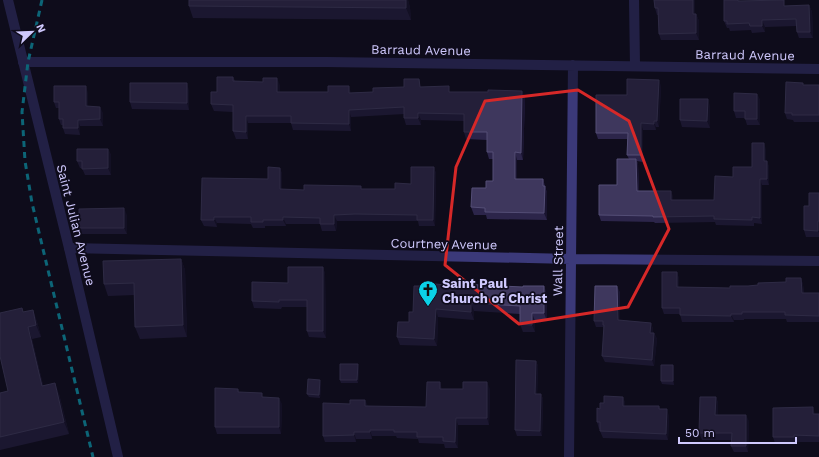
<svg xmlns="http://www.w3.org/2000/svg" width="819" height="457" font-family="'Work Sans',sans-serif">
<rect width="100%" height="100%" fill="#0f0c1c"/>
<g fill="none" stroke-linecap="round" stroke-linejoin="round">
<path stroke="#3b3979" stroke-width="10" d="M 634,0 L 635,66
M 23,62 L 327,62 L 819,69
M 69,248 L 571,259 L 819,261
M 569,457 L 573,65"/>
<path stroke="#3b3979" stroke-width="10" d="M 8,0 L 69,248 L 118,457"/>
<path stroke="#0bd1e7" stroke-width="3" stroke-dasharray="6 5" stroke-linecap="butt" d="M 42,0 L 28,62 L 22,112 L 25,161 L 32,203 L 42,245 L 93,457"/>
</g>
<path fill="#2c254a" d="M 408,0 L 410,8 L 411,20 L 193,18 L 189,6 Z
M 654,0 L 695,0 L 695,14 L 696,14 L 699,21 L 699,40 L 661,40 L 659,34 L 659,15 L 657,15 L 655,8 Z
M 739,0 L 740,1 L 786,6 L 809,5 L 812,12 L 813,38 L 799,38 L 797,32 L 796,26 L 765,27 L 765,32 L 752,33 L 751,30 L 730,31 L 729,28 L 727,28 L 724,21 Z
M 233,77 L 235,81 L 280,85 L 280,92 L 351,93 L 373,92 L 421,87 L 451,92 L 488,92 L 522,91 L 525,98 L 523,160 L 517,160 L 517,179 L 543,179 L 547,193 L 547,220 L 487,219 L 486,215 L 474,215 L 471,207 L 486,188 L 493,181 L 493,159 L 489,159 L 487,152 L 487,140 L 466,139 L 464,132 L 464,121 L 421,120 L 421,125 L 406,125 L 404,118 L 404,114 L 351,117 L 351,131 L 293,130 L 291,123 L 248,123 L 248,139 L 236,139 L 233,131 L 233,112 L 214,111 L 211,104 L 217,92 Z
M 803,83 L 803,85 L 819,85 L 819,122 L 794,122 L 793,120 L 787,119 L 785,113 Z
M 661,86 L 659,127 L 656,127 L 656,130 L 643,130 L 643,162 L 637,161 L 638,164 L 639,191 L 673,196 L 673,200 L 714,200 L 733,177 L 752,167 L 766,149 L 766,161 L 767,161 L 769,167 L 769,185 L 762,185 L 762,224 L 754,223 L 754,226 L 716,225 L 715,222 L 655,223 L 654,222 L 601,221 L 599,215 L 617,185 L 629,159 L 627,155 L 627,139 L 598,139 L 596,133 L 627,95 Z
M 189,90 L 189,110 L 132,109 L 130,102 Z
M 88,93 L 88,106 L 103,113 L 103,126 L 80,126 L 80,135 L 65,134 L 63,128 L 63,125 L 61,125 L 59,119 L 59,108 L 56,108 L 54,102 Z
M 757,94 L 760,100 L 760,125 L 747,125 L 745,118 L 736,118 L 734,111 Z
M 710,106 L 710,128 L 682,127 L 680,120 Z
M 108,149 L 111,155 L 111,175 L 85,175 L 82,168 L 80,168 L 77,161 Z
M 434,167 L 436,174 L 435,226 L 419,226 L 418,221 L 337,221 L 336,231 L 322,231 L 320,224 L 286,224 L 286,226 L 265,226 L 265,228 L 253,228 L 251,224 L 217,223 L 217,227 L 204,226 L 201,220 L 268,179 L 280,168 L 282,174 L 282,189 L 304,190 L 362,189 L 395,189 L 411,184 Z
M 819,193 L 819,237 L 806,237 L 804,230 L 809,206 Z
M 127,215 L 127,234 L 82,234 L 79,228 Z
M 181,259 L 185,270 L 187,337 L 140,339 L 135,327 L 134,295 L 108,296 L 104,284 Z
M 323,267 L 325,274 L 326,338 L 309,337 L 307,331 L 307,307 L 282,307 L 281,309 L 254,308 L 252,301 L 288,283 Z
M 677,272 L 679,279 L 679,287 L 730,288 L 786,282 L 801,278 L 803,285 L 804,293 L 819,293 L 819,322 L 787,322 L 786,319 L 744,319 L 744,320 L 734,320 L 734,322 L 682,322 L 680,314 L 664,314 L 662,308 Z
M 414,286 L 547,294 L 547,321 L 535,321 L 535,332 L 523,332 L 520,324 L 520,314 L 474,311 L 474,320 L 438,317 L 437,346 L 400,345 L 397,337 L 409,322 L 413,312 Z
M 620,292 L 620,320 L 651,323 L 653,329 L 653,333 L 654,333 L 657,339 L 654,366 L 605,362 L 602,356 L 604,329 L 603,327 L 596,327 L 594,321 Z
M 33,310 L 37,322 L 41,337 L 32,339 L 43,385 L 59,394 L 69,434 L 0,450 L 0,393 L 8,391 L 24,312 Z
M 536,361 L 538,366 L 537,394 L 541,394 L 543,399 L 542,436 L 517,436 L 515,430 Z
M 673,365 L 674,369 L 674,385 L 662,384 L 661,381 Z
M 359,368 L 358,383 L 341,383 L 340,380 Z
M 321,384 L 320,398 L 309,397 L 307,394 Z
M 238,389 L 239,392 L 264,397 L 282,404 L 281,434 L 217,434 L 215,427 Z
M 442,389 L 490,389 L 489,425 L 458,425 L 458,448 L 445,448 L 444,444 L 419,443 L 418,439 L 397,438 L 396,436 L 372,436 L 372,439 L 356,439 L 356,442 L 325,442 L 323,436 L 368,406 L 426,407 Z
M 623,397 L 625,403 L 625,406 L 659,406 L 660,409 L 669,416 L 668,440 L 603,438 L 600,431 L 600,429 L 599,429 L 597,422 L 600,409 L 604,403 Z
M 716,397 L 718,403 L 718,415 L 749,421 L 748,452 L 734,452 L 731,446 L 732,440 L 702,440 L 699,433 Z
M 815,414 L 819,414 L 819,442 L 797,442 L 797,444 L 775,443 L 773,437 Z"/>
<path fill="#19142f" d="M 406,0 L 408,0 L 410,8 L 411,20 L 406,8 Z
M 693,0 L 695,0 L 695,21 L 693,14 Z
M 809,5 L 812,12 L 813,38 L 810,32 Z
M 696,14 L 699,21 L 699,40 L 696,33 Z
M 762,20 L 765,27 L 765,32 L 762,26 Z
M 277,78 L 280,85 L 280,99 L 277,92 Z
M 659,80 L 661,86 L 659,127 L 657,121 Z
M 187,83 L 189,90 L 189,110 L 187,103 Z
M 86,86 L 88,93 L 88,112 L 86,106 Z
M 349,86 L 351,93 L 349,93 Z
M 522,91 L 525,98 L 523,160 L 521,153 Z
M 757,94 L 760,100 L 760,125 L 757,119 Z
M 708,99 L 710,106 L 710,128 L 707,121 Z
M 100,107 L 103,113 L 103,126 L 100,119 Z
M 349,110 L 351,117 L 351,131 L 349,124 Z
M 418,113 L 421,120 L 421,125 L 418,118 Z
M 246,116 L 248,123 L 248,139 L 246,132 Z
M 78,120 L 80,126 L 80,135 L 78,128 Z
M 654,121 L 656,127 L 656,130 L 654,124 Z
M 641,123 L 643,130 L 643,162 L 641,155 Z
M 764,143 L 766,149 L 766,167 L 764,161 Z
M 108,149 L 111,155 L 111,175 L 108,168 Z
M 515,152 L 517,160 L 517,186 L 515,179 Z
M 636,159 L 638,164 L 639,196 L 637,191 Z
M 767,161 L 769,167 L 769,185 L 767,179 Z
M 434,167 L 436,174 L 435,226 L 433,220 Z
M 280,168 L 282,174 L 282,196 L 280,189 Z
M 543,179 L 547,193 L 547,220 L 544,213 Z
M 760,179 L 762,185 L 762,224 L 760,218 Z
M 671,191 L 673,196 L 673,206 L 671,200 Z
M 124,208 L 127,215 L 127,234 L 124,228 Z
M 334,215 L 337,221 L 336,231 L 334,224 Z
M 214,217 L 217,223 L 217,227 L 214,220 Z
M 283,217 L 286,224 L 286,226 L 283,220 Z
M 818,221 L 819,223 L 819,233 L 818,231 Z
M 181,259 L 185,270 L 187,337 L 183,325 Z
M 323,267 L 325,274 L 326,338 L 323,331 Z
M 677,272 L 679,279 L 679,294 L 677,287 Z
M 801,278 L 803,285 L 804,300 L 802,293 Z
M 544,286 L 547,294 L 547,321 L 544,313 Z
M 617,286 L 620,292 L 620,326 L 618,320 Z
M 471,303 L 474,311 L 474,320 L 471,312 Z
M 436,309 L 438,317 L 437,346 L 434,339 Z
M 33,310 L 37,322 L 41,337 L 36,325 Z
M 532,313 L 535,321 L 535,332 L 532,325 Z
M 731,314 L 734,320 L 734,322 L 731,316 Z
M 651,323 L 653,329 L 653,339 L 650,333 Z
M 28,327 L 32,339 L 46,398 L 42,386 Z
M 654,333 L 657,339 L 654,366 L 652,360 Z
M 536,361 L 538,366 L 537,399 L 535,394 Z
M 358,364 L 359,368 L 358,383 L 357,380 Z
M 673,365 L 674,369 L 674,385 L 673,381 Z
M 320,380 L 321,384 L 320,398 L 319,395 Z
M 440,382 L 442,389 L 440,389 Z
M 487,382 L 490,389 L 489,425 L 487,418 Z
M 55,383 L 59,394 L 69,434 L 64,422 Z
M 541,394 L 543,399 L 542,436 L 540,431 Z
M 623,397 L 625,403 L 625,412 L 623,406 Z
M 716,397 L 718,403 L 718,421 L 715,415 Z
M 279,398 L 282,404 L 281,434 L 279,427 Z
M 365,400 L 368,406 L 365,406 Z
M 813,407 L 815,414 L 813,414 Z
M 667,409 L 669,416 L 668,440 L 666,434 Z
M 746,415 L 749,421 L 748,452 L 746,446 Z
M 456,418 L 458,425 L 458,448 L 455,442 Z
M 370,430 L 372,436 L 372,439 L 370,432 Z
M 354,432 L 356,439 L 356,442 L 354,435 Z"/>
<path fill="#3e375d" stroke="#544e76" d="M 189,0 L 406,0 L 406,8 L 189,6 Z
M 654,0 L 693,0 L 693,14 L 696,14 L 696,33 L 659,34 L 658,8 L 655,8 Z
M 724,0 L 738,0 L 738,1 L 784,0 L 784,6 L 809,5 L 810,32 L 797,32 L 796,19 L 762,20 L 762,26 L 750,26 L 749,23 L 727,24 L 727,21 L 724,21 Z
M 217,77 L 233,77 L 233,81 L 263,82 L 263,78 L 277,78 L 277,92 L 328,92 L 328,86 L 349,86 L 349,93 L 373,92 L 373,88 L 404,87 L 404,79 L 419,79 L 420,87 L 449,86 L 449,92 L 488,92 L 488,90 L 522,91 L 521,153 L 515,152 L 515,179 L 543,179 L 543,186 L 545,186 L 544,213 L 485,212 L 485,208 L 471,207 L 472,188 L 486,188 L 486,181 L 493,181 L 493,152 L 487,152 L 487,132 L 464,132 L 464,114 L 418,113 L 418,118 L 404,118 L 404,107 L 349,110 L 349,124 L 291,123 L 291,116 L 246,116 L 246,132 L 233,131 L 233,105 L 211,104 L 211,92 L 217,92 Z
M 627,79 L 659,80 L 657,121 L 654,121 L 654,124 L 641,123 L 641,155 L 627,155 L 628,133 L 596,133 L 596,95 L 627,95 Z
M 786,82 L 803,83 L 803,85 L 819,85 L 819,115 L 792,115 L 792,113 L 785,113 Z
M 130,83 L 187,83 L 187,103 L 130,102 Z
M 54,86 L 86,86 L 86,106 L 100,107 L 100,119 L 78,120 L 78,128 L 63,128 L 63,119 L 59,119 L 59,102 L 54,102 Z
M 734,93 L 757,94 L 757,119 L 745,119 L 745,111 L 734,111 Z
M 680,99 L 708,99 L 707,121 L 680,120 Z
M 752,143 L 764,143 L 764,161 L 767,161 L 767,179 L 760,179 L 760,218 L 752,217 L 752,220 L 714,219 L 714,216 L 653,217 L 653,216 L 599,215 L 599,185 L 617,185 L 617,159 L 636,159 L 637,191 L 671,191 L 671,200 L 714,200 L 715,176 L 733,177 L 733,167 L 752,167 Z
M 77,149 L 108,149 L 108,168 L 82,169 L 82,161 L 77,161 Z
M 268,167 L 280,168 L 280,189 L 304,190 L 304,185 L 361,186 L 361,189 L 395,189 L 395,183 L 411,184 L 411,167 L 434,167 L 433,220 L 417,220 L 417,215 L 355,214 L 334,215 L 334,224 L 320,224 L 320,218 L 283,217 L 283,220 L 263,220 L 263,222 L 251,222 L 251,217 L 214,217 L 214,220 L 201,220 L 202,178 L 268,179 Z
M 809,193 L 819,193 L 819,221 L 818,221 L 818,231 L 804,230 L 804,206 L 809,206 Z
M 124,208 L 124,228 L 79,228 L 79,209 Z
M 181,259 L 183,325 L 135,327 L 134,283 L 104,284 L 103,261 Z
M 288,267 L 323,267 L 323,331 L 307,331 L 307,300 L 279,300 L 279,302 L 252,301 L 252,282 L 288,283 Z
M 662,272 L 677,272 L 677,287 L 730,288 L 730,286 L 748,286 L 758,285 L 758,283 L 786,282 L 786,278 L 801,278 L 802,293 L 819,293 L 819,316 L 785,315 L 785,312 L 742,312 L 742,314 L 731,314 L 731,316 L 680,315 L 680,308 L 662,308 Z
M 423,283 L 459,286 L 459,284 L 523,287 L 523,286 L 544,286 L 544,313 L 532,313 L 532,325 L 520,324 L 520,306 L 471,303 L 471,312 L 436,309 L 434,339 L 397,337 L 398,322 L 409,322 L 409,312 L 413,312 L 414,286 L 422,286 Z
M 595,286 L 617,286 L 618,320 L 651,323 L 650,333 L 654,333 L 652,360 L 602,356 L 604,325 L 603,325 L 603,321 L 594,321 Z
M 22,308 L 23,312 L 33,310 L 36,325 L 28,327 L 42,386 L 55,383 L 64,422 L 0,437 L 0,393 L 8,391 L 0,356 L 0,313 Z
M 516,360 L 536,361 L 535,394 L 541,394 L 540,431 L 515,430 Z
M 340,364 L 358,364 L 357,380 L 340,380 Z
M 661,365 L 673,365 L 673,381 L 661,381 Z
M 308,379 L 320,380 L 319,395 L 307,394 Z
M 427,382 L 440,382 L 440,389 L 463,389 L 463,382 L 487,382 L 487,418 L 456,418 L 455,442 L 443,441 L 443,437 L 417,437 L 417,432 L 394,432 L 394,430 L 370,430 L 370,432 L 354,432 L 354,435 L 323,436 L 323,403 L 350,404 L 350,400 L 365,400 L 365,406 L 426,407 Z
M 215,388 L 238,389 L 238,392 L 262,393 L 262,397 L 279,398 L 279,427 L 215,427 Z
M 604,396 L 623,397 L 623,406 L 659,406 L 659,409 L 667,409 L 666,434 L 600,431 L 600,422 L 597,422 L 597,408 L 600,409 L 600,403 L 604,403 Z
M 700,397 L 716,397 L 715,415 L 746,415 L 746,446 L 731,446 L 732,433 L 699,433 Z
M 813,407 L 813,414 L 819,414 L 819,436 L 794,435 L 794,437 L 773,437 L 773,408 Z"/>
<path d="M0 0H819V457H0ZM 578,90 L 629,121 L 669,229 L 628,307 L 519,324 L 445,265 L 456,167 L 485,101 Z" fill="#0f0c1c" fill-opacity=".55" fill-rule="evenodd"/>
<path fill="none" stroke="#d62828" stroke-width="3" stroke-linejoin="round" d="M 578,90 L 629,121 L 669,229 L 628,307 L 519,324 L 445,265 L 456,167 L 485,101 Z"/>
<defs>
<symbol id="church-pin" viewBox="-11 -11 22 30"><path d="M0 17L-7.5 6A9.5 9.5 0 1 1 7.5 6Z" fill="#0bd1e7" stroke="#0f0c1c"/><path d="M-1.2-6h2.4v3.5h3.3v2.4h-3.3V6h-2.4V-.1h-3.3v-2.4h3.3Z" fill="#111"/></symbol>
</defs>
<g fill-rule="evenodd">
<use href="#church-pin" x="417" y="279" width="22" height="30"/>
</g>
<g text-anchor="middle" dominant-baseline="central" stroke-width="3.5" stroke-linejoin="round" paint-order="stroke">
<g font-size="13" fill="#cfc9fd" stroke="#0f0c1c">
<text transform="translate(421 50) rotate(1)">Barraud Avenue</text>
<text transform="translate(745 55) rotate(1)">Barraud Avenue</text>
<text transform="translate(76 225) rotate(76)">Saint Julian Avenue</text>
<text transform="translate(444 244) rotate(1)">Courtney Avenue</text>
<text transform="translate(558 261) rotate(-89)">Wall Street</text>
</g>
<g font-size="13" font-weight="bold" fill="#cfc9fd" stroke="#0f0c1c" text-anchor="start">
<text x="442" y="283">Saint Paul<tspan x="442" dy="15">Church of Christ</tspan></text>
</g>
</g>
<g transform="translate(32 32) rotate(67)" stroke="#0f0c1c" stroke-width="3" paint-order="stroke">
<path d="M0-3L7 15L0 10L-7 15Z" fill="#cfc9fd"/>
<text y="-6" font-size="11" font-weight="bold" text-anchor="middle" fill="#cfc9fd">N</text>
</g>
<path d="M679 437v6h117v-6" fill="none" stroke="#cfc9fd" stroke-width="2"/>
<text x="685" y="437" font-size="12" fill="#cfc9fd" stroke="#0f0c1c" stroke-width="3" paint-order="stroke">50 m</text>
</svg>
